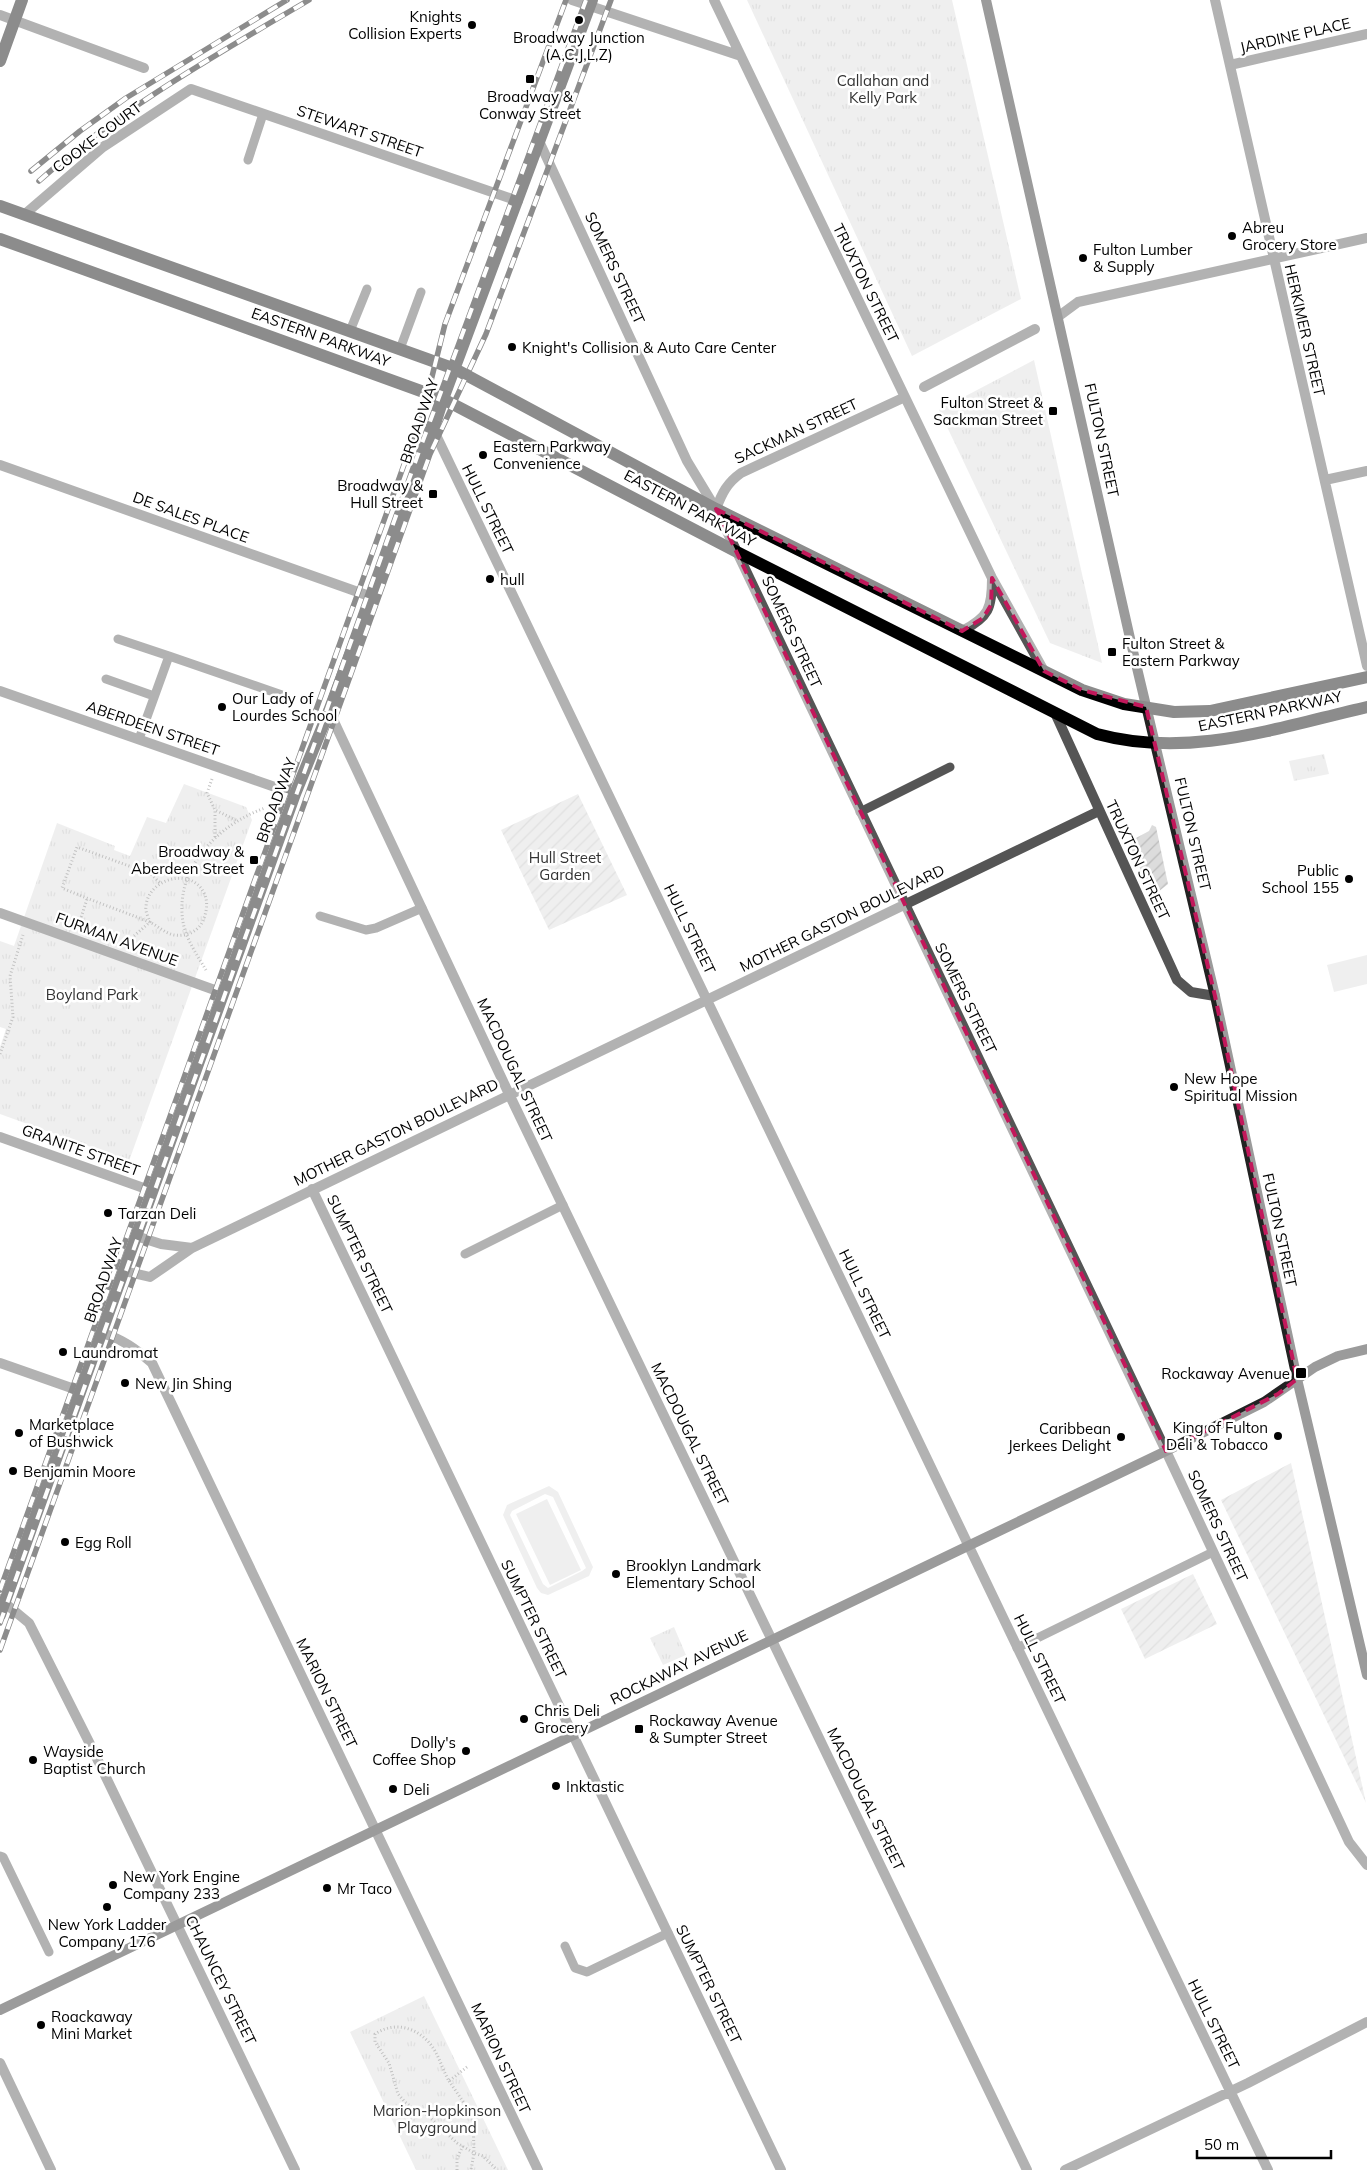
<svg xmlns="http://www.w3.org/2000/svg" width="1367" height="2170" font-family="Mulish,sans-serif">
<defs>
<pattern id="park-tufts" width="24" height="20" patternUnits="userSpaceOnUse" patternTransform="scale(1.25)"><rect width="24" height="20" fill="#dcdcdc"/><path d="M3 7l-1-3M5 7V3M7 7l1-3M15 17l-1-3M17 17v-4M19 17l1-3" fill="none" stroke="#bbb"/></pattern>
<pattern id="garden-furrows" width="10" height="10" patternUnits="userSpaceOnUse" patternTransform="scale(1.25)"><rect width="10" height="10" fill="#dcdcdc"/><path d="M-1 1l2-2M0 10L10 0M9 11l2-2" fill="none" stroke="#bbb"/></pattern>
</defs>
<rect width="100%" height="100%" fill="#fff"/>
<path fill="#dcdcdc" fill-rule="evenodd" d="M 1367,955 L 1367,984 L 1334,992 L 1327,965 Z
M 549,1486 L 558,1492 L 593,1567 L 589,1576 L 548,1595 L 541,1593 L 537,1588 L 503,1515 L 507,1505 ZM 545,1494 L 553,1497 L 586,1568 L 582,1571 L 548,1588 L 543,1584 L 510,1515 L 512,1511 Z
M 547,1499 L 581,1570 L 550,1585 L 516,1514 Z"/>
<path fill="url(#park-tufts)" d="M 747,0 L 952,0 L 1021,299 L 912,356 Z
M 1034,360 L 1102,663 L 1050,643 L 939,410 Z
M 1324,754 L 1329,774 L 1294,781 L 1289,761 Z
M 184,784 L 246,807 L 252,820 L 129,1161 L 0,1114 L 0,1047 L 6,1029 L 0,1027 L 0,941 L 14,946 L 57,823 L 115,846 L 114,850 L 130,856 L 147,817 L 166,823 Z
M 674,1627 L 686,1655 L 663,1665 L 650,1638 Z
M 424,1996 L 508,2170 L 416,2170 L 350,2032 Z"/>
<path fill="url(#garden-furrows)" d="M 578,794 L 627,895 L 549,930 L 501,830 Z
M 1152,825 L 1156,827 L 1168,884 L 1158,892 L 1147,884 L 1128,842 L 1130,836 L 1136,838 L 1149,831 Z
M 1291,1463 L 1366,1803 L 1221,1500 Z
M 1193,1574 L 1217,1624 L 1145,1659 L 1121,1609 Z"/>
<g fill="none" stroke-linecap="round" stroke-linejoin="round">
<path stroke="#777" stroke-width="3" stroke-dasharray="1 2.5" stroke-linecap="butt" d="M 212,779 L 207,793 L 215,810 L 236,820
M 215,837 L 215,810
M 78,927 L 87,899
M 131,946 L 134,936 L 150,922 C 149,918 145,912 146,907 C 147,879 191,866 204,893 C 208,901 207,910 204,918 C 200,931 187,937 174,935 C 164,933 156,924 147,921 C 119,910 90,900 62,888 L 77,847 L 151,874 L 160,883
M 206,970 C 197,955 186,939 183,922 C 174,868 219,824 265,808
M 0,1054 L 13,1017 L 10,976 L 23,935
M 467,2067 L 449,2081 C 442,2069 439,2055 431,2045 C 417,2027 394,2021 375,2034 L 375,2042 L 389,2063 L 398,2094 L 405,2102 L 415,2110 L 425,2113 L 457,2143 L 474,2153 L 471,2170
M 449,2081 L 473,2116 L 474,2153 L 483,2156 L 497,2170
M 457,2170 L 457,2158 L 463,2146"/>
<path stroke="#555" stroke-width="9" d="M 248,160 L 263,114
M 350,331 L 367,289
M 400,349 L 421,292
M 118,639 L 169,656
M 106,679 L 154,696
M 139,739 L 169,656 L 282,695
M 860,812 L 950,767
M 320,916 L 366,930 L 376,928 L 422,908
M 465,1254 L 563,1205
M 1017,1648 L 1213,1552
M 0,1856 L 3,1857 L 49,1952
M 565,1946 L 575,1968 L 587,1972 L 668,1933"/>
<path stroke="#555" stroke-width="10" d="M 572,0 L 741,56
M 714,0 L 992,578 L 1044,671
M 1215,0 L 1367,666
M 0,15 L 144,68
M 1230,65 L 1367,34
M 539,141 L 687,461 L 716,509 L 737,552 L 1166,1451 L 1349,1842 L 1367,1865
M 25,214 L 103,147 L 191,89 L 518,201
M 1059,316 L 1078,302 L 1367,238
M 924,387 L 1035,329
M 434,431 L 1268,2170
M 0,465 L 372,597
M 1325,480 L 1367,471
M 716,509 C 722,493 727,483 741,473 L 905,397
M 962,631 C 989,617 992,608 992,579
M 0,691 L 295,794
M 329,711 L 509,1094 L 1027,2170
M 1055,713 L 1177,980 L 1191,992 L 1215,996
M 0,913 L 223,993
M 0,1137 L 152,1191
M 312,1189 L 781,2170
M 136,1236 L 161,1244 L 192,1248
M 124,1271 L 150,1277 L 192,1248 L 1099,811
M 102,1333 C 122,1339 136,1349 152,1363 L 538,2170
M 0,1363 L 80,1391
M 0,1599 L 29,1623 L 89,1742 L 295,2170
M 0,2063 L 51,2170
M 1065,2170 L 1248,2083 L 1367,2022"/>
<path stroke="#222" stroke-width="10" d="M 986,0 L 1132,647 L 1215,996 L 1297,1379 L 1367,1675
M 0,2010 L 1166,1451 L 1264,1402 L 1315,1367 L 1338,1356 L 1367,1349"/>
<path stroke="#000" stroke-width="12" d="M 0,61 L 22,0
M 0,206 L 455,369 L 716,509 L 1082,690 L 1124,704 L 1174,712 L 1210,711 L 1367,677
M 0,239 L 443,399 L 737,552 L 1097,734 C 1189,759 1276,728 1367,707
M 0,1615 L 295,794 L 329,711 L 425,455 L 443,399 L 592,0"/>
<defs>
<path id="rail" d="M 31,171 L 80,131 L 126,98 L 287,0
M 39,181 C 121,108 216,55 309,0
M 0,1590 L 424,409 L 445,324 L 566,0
M 0,1623 L 421,446 L 586,0
M 0,1650 L 430,454 L 486,334 L 611,0"/>
</defs>
<use href="#rail" stroke="#000" stroke-width="5.5"/>
<use href="#rail" stroke="#fff" stroke-width="4" stroke-dasharray="11" stroke-linecap="butt"/>
</g>
<path d="M0 0H1367V2170H0ZM 716,509 L 962,631 L 983,618 L 991,605 L 992,578 L 1044,671 L 1082,690 L 1146,707 L 1215,996 L 1297,1379 L 1278,1394 L 1166,1451 Z" fill="#fff" fill-opacity=".55" fill-rule="evenodd"/>
<path fill="none" stroke="#c2185b" stroke-width="4" stroke-dasharray="10 6" stroke-linejoin="round" d="M 716,509 L 962,631 L 983,618 L 991,605 L 992,578 L 1044,671 L 1082,690 L 1146,707 L 1215,996 L 1297,1379 L 1278,1394 L 1166,1451 Z"/>
<g fill="#000" stroke="#fff" stroke-width="2">
<circle cx="579" cy="20" r="5"/>
<circle cx="472" cy="25" r="5"/>
<rect x="525" y="74" width="10" height="10" rx="2.5"/>
<circle cx="1232" cy="236" r="5"/>
<circle cx="1083" cy="258" r="5"/>
<circle cx="512" cy="347" r="5"/>
<rect x="1048" y="406" width="10" height="10" rx="2.5"/>
<circle cx="483" cy="455" r="5"/>
<rect x="428" y="489" width="10" height="10" rx="2.5"/>
<circle cx="490" cy="579" r="5"/>
<rect x="1107" y="647" width="10" height="10" rx="2.5"/>
<circle cx="222" cy="707" r="5"/>
<rect x="249" y="855" width="10" height="10" rx="2.5"/>
<circle cx="1349" cy="879" r="5"/>
<circle cx="1174" cy="1087" r="5"/>
<circle cx="108" cy="1213" r="5"/>
<circle cx="63" cy="1352" r="5"/>
<rect x="1295" y="1367" width="12" height="12" rx="2.5"/>
<circle cx="125" cy="1383" r="5"/>
<circle cx="19" cy="1433" r="5"/>
<circle cx="1278" cy="1436" r="5"/>
<circle cx="1121" cy="1437" r="5"/>
<circle cx="13" cy="1471" r="5"/>
<circle cx="65" cy="1542" r="5"/>
<circle cx="616" cy="1574" r="5"/>
<circle cx="524" cy="1719" r="5"/>
<rect x="634" y="1724" width="10" height="10" rx="2.5"/>
<circle cx="466" cy="1751" r="5"/>
<circle cx="33" cy="1760" r="5"/>
<circle cx="556" cy="1786" r="5"/>
<circle cx="393" cy="1789" r="5"/>
<circle cx="113" cy="1885" r="5"/>
<circle cx="327" cy="1888" r="5"/>
<circle cx="107" cy="1907" r="5"/>
<circle cx="41" cy="2025" r="5"/>
</g>
<g text-anchor="middle" dominant-baseline="central" stroke-width="5" stroke-linejoin="round" paint-order="stroke">
<g font-size="15" fill="#000" stroke="#fff" text-anchor="start">
<text x="462" y="16" text-anchor="end">Knights<tspan x="462" dy="17">Collision Experts</tspan></text>
<text x="579" y="37" text-anchor="middle">Broadway Junction<tspan x="579" dy="17">(A,C,J,L,Z)</tspan></text>
<text x="530" y="96" text-anchor="middle">Broadway &amp;<tspan x="530" dy="17">Conway Street</tspan></text>
<text x="1242" y="227">Abreu<tspan x="1242" dy="17">Grocery Store</tspan></text>
<text x="1093" y="249">Fulton Lumber<tspan x="1093" dy="17">&amp; Supply</tspan></text>
<text x="522" y="347">Knight's Collision &amp; Auto Care Center</text>
<text x="1043" y="402" text-anchor="end">Fulton Street &amp;<tspan x="1043" dy="17">Sackman Street</tspan></text>
<text x="493" y="446">Eastern Parkway<tspan x="493" dy="17">Convenience</tspan></text>
<text x="423" y="485" text-anchor="end">Broadway &amp;<tspan x="423" dy="17">Hull Street</tspan></text>
<text x="500" y="579">hull</text>
<text x="1122" y="643">Fulton Street &amp;<tspan x="1122" dy="17">Eastern Parkway</tspan></text>
<text x="232" y="698">Our Lady of<tspan x="232" dy="17">Lourdes School</tspan></text>
<text x="244" y="851" text-anchor="end">Broadway &amp;<tspan x="244" dy="17">Aberdeen Street</tspan></text>
<text x="1339" y="870" text-anchor="end">Public<tspan x="1339" dy="17">School 155</tspan></text>
<text x="1184" y="1078">New Hope<tspan x="1184" dy="17">Spiritual Mission</tspan></text>
<text x="118" y="1213">Tarzan Deli</text>
<text x="73" y="1352">Laundromat</text>
<text x="1290" y="1373" text-anchor="end">Rockaway Avenue</text>
<text x="135" y="1383">New Jin Shing</text>
<text x="29" y="1424">Marketplace<tspan x="29" dy="17">of Bushwick</tspan></text>
<text x="1268" y="1427" text-anchor="end">King of Fulton<tspan x="1268" dy="17">Deli &amp; Tobacco</tspan></text>
<text x="1111" y="1428" text-anchor="end">Caribbean<tspan x="1111" dy="17">Jerkees Delight</tspan></text>
<text x="23" y="1471">Benjamin Moore</text>
<text x="75" y="1542">Egg Roll</text>
<text x="626" y="1565">Brooklyn Landmark<tspan x="626" dy="17">Elementary School</tspan></text>
<text x="534" y="1710">Chris Deli<tspan x="534" dy="17">Grocery</tspan></text>
<text x="649" y="1720">Rockaway Avenue<tspan x="649" dy="17">&amp; Sumpter Street</tspan></text>
<text x="456" y="1742" text-anchor="end">Dolly's<tspan x="456" dy="17">Coffee Shop</tspan></text>
<text x="43" y="1751">Wayside<tspan x="43" dy="17">Baptist Church</tspan></text>
<text x="566" y="1786">Inktastic</text>
<text x="403" y="1789">Deli</text>
<text x="123" y="1876">New York Engine<tspan x="123" dy="17">Company 233</tspan></text>
<text x="337" y="1888">Mr Taco</text>
<text x="107" y="1924" text-anchor="middle">New York Ladder<tspan x="107" dy="17">Company 176</tspan></text>
<text x="51" y="2016">Roackaway<tspan x="51" dy="17">Mini Market</tspan></text>
</g>
<g font-size="15" fill="#000" stroke="#fff">
<text transform="translate(1295 35) rotate(-13)">JARDINE PLACE</text>
<text transform="translate(360 131) rotate(19)">STEWART STREET</text>
<text transform="translate(97 137) rotate(-37)">COOKE COURT</text>
<text transform="translate(615 268) rotate(65)">SOMERS STREET</text>
<text transform="translate(866 283) rotate(64)">TRUXTON STREET</text>
<text transform="translate(1305 330) rotate(77)">HERKIMER STREET</text>
<text transform="translate(321 337) rotate(20)">EASTERN PARKWAY</text>
<text transform="translate(419 421) rotate(-71)">BROADWAY</text>
<text transform="translate(796 431) rotate(-25)">SACKMAN STREET</text>
<text transform="translate(1102 440) rotate(78)">FULTON STREET</text>
<text transform="translate(690 508) rotate(28)">EASTERN PARKWAY</text>
<text transform="translate(488 509) rotate(64)">HULL STREET</text>
<text transform="translate(191 517) rotate(20)">DE SALES PLACE</text>
<text transform="translate(792 632) rotate(65)">SOMERS STREET</text>
<text transform="translate(1270 711) rotate(-12)">EASTERN PARKWAY</text>
<text transform="translate(153 728) rotate(19)">ABERDEEN STREET</text>
<text transform="translate(276 800) rotate(-70)">BROADWAY</text>
<text transform="translate(1193 834) rotate(77)">FULTON STREET</text>
<text transform="translate(1138 860) rotate(65)">TRUXTON STREET</text>
<text transform="translate(842 918) rotate(-26)">MOTHER GASTON BOULEVARD</text>
<text transform="translate(690 929) rotate(64)">HULL STREET</text>
<text transform="translate(117 939) rotate(20)">FURMAN AVENUE</text>
<text transform="translate(966 998) rotate(64)">SOMERS STREET</text>
<text transform="translate(515 1070) rotate(65)">MACDOUGAL STREET</text>
<text transform="translate(396 1132) rotate(-26)">MOTHER GASTON BOULEVARD</text>
<text transform="translate(81 1150) rotate(20)">GRANITE STREET</text>
<text transform="translate(1280 1230) rotate(78)">FULTON STREET</text>
<text transform="translate(360 1254) rotate(64)">SUMPTER STREET</text>
<text transform="translate(103 1280) rotate(-71)">BROADWAY</text>
<text transform="translate(865 1294) rotate(64)">HULL STREET</text>
<text transform="translate(690 1434) rotate(64)">MACDOUGAL STREET</text>
<text transform="translate(1218 1526) rotate(65)">SOMERS STREET</text>
<text transform="translate(534 1619) rotate(64)">SUMPTER STREET</text>
<text transform="translate(1040 1659) rotate(64)">HULL STREET</text>
<text transform="translate(679 1667) rotate(-26)">ROCKAWAY AVENUE</text>
<text transform="translate(327 1693) rotate(64)">MARION STREET</text>
<text transform="translate(866 1799) rotate(64)">MACDOUGAL STREET</text>
<text transform="translate(221 1980) rotate(64)">CHAUNCEY STREET</text>
<text transform="translate(709 1984) rotate(64)">SUMPTER STREET</text>
<text transform="translate(1214 2024) rotate(64)">HULL STREET</text>
<text transform="translate(501 2058) rotate(65)">MARION STREET</text>
</g>
<g font-size="15" fill="#333" stroke="#fff">
<text x="883" y="80">Callahan and<tspan x="883" dy="17">Kelly Park</tspan></text>
<text x="565" y="857">Hull Street<tspan x="565" dy="17">Garden</tspan></text>
<text x="92" y="994">Boyland Park</text>
<text x="437" y="2110">Marion-Hopkinson<tspan x="437" dy="17">Playground</tspan></text>
</g>
</g>
<path d="M1197 2150v8h134v-8" fill="none" stroke="#000000" stroke-width="2.5"/>
<text x="1204" y="2150" font-size="15" fill="#000000" stroke="#ffffff" stroke-width="4" paint-order="stroke">50 m</text>
</svg>
